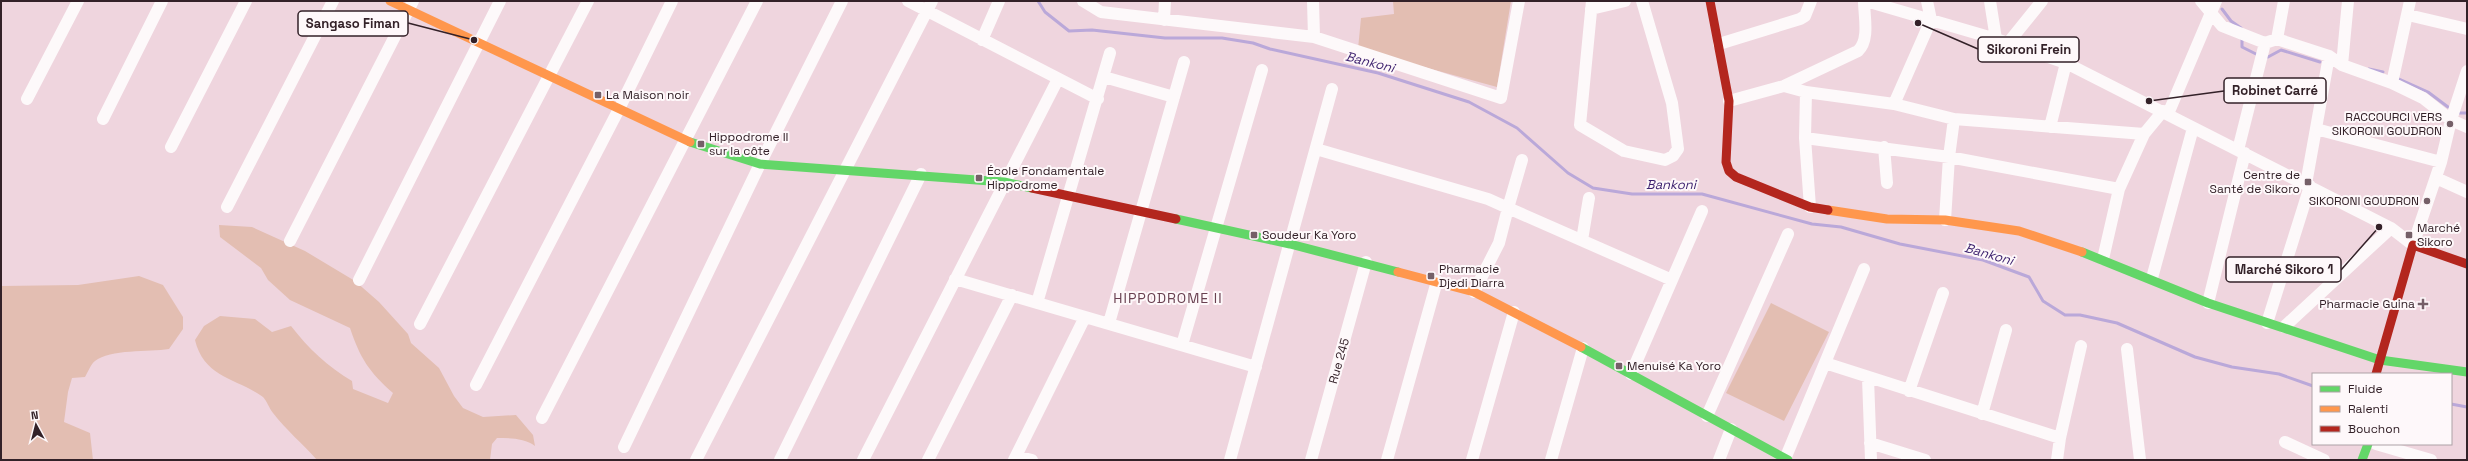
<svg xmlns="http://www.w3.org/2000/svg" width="2468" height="461" font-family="'Space Grotesk',sans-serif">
<rect width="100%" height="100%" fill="#efd5de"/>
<path fill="#e3beb2" d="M 1393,1 L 1511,1 L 1497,87 L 1358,49 L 1361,18 L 1394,14 Z
M 219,225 L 252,227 L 305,251 L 355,281 L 379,302 L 408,334 L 411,343 L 439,368 L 454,396 L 463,408 L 483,417 L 516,415 L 533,435 L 535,446 C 525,438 510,438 497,438 L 492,444 L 490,460 L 317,460 C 303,444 286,430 273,413 C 269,408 267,401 263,397 C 237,378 204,378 195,340 L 204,326 L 220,316 L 255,319 L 272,332 L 291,326 C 308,348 328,367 352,381 L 353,389 L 388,403 L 393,393 C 369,372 360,358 350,328 L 290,300 L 268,280 L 261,268 L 220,237 Z
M 139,276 L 163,285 L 183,317 L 183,329 L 169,349 C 149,352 110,349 95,361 C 91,364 88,372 85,377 L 72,378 L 68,392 L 64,422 L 90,433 L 93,460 L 1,460 L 1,286 L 78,285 Z
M 1771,303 L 1829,332 L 1784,421 L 1726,393 Z"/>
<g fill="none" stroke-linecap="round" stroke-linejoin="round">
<path stroke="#baa8d9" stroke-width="3" d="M 1038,1 L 1045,12 L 1069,31 L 1092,30 L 1165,38 L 1222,38 L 1253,43 L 1270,49 L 1378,73 L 1469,102 L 1517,128 L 1568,173 L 1593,188 L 1632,194 L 1702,194 L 1812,224 L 1841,227 L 1900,244 L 1983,260 L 2029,277 L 2043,301 L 2065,315 L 2080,315 L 2117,323 L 2195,357 L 2232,367 L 2279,374 L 2313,386
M 2222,9 L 2231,21 L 2241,28
M 2242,39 L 2242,47 L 2256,54
M 2268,57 L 2281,50 L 2320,62
M 2369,69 L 2383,72
M 2399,79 L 2428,92 L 2448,107
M 2460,113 L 2467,113
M 2451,404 L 2467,407"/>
<path stroke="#fdf9fa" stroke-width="12" d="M 908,1 L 1098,99
M 1083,1 L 1101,12 L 1314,37 L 1501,98 L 1519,1
M 1313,1 L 1314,37
M 1592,1 L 1580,125 L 1624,151 L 1665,160 L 1673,156 L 1678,149 L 1672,103 L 1642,1
M 1866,1 L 1996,39 L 2066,63 L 2391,228 L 2413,245 L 2441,162 L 2451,120 L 2467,71
M 1990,1 L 1996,39
M 2201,1 L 2222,26 L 2265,43 L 2277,39 L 2329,56 L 2342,65 L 2392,83 L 2423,98 L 2451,120 L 2467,127
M 1591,9 L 1625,1
M 2408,15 L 2467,29
M 1164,20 L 1165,1
M 2277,39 L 2284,1
M 982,40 L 999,1
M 2008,43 L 2042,1
M 1719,44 L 1800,19 L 1805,16 L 1811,1
M 2342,65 L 2348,1
M 1104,77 L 1174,97
M 2392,83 L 2410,1
M 1784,86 L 1806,92 L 1805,138
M 1806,92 L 1894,104 L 1954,119 L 2144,134
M 27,99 L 78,1
M 1729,101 L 1784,86 L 1858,51 C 1870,40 1864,16 1864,1
M 1894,104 L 1931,20 L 1927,1
M 2168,114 L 2216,1
M 103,119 L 162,1
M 2050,127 L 2066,63
M 2316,129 L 2441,162
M 171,147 L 246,1
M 1884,147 L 1887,183
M 1316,149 L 1488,199 L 1508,208 L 1522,160
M 2238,150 L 2265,43
M 2436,178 L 2467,192
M 2306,184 L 2329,56
M 227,207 L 333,1
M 1810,207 L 1805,138 L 1949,157 L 2119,189
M 1945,220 L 1949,157 L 1954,119
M 1582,240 L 1589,198
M 290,241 L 413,1
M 2103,259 L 2119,189 L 2144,134 L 2163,111
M 2152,278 L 2193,128
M 955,279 L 1256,367
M 359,280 L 500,1
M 1474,292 L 1499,243 L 1508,208 L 1672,280
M 1037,303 L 1110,53
M 2208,303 L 2245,153
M 1109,323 L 1184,62
M 2267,323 L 2310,186
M 420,324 L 588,1
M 2284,327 L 2391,228
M 1182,345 L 1262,70
M 2127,349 L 2140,460
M 1825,363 L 2060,438
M 1631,374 L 1702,211
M 1868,378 L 1871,460
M 476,385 L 619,109 L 672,1
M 1909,391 L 1943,293
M 1982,414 L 2006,330
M 1707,416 L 1788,234
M 542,418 L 757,1
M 2285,442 L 2324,460
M 1870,443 L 1925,460
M 2376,444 L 2431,460
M 624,447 L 760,164 L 842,1
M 1016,456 L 1032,460
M 1785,459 L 1864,269
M 696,460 L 932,1
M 780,460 L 921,174
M 863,460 L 1058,79
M 928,460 L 1012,295
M 1014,460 L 1085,317
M 1230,460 L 1332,89
M 1311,460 L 1366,262
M 1387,460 L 1437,281
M 1472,460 L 1514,312
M 1551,460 L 1583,348
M 1719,460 L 1731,429
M 2057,460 L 2060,438 L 2081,346"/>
<path stroke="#63d668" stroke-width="9" d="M 690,142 L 760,164 L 1004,182 L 1032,188
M 1176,219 L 1290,244 L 1398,272
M 2082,252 L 2208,303 L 2380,360 L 2467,372
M 1581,347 L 1788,460
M 2362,460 L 2368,444"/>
<path stroke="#ff974d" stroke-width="9" d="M 390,1 L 690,142
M 1828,210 L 1887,219 L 1945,220 L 2019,231 L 2082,252
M 1398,272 L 1474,292 L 1581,347"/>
<path stroke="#b3261e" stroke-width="9" d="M 1710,1 L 1729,101 L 1726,162 L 1729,171 L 1736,177 L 1810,207 L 1828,210
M 1032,188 L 1176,219
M 2376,374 L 2413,245 L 2467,264"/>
</g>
<g fill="#756068" stroke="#fef8fa" stroke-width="1.5">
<rect x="594" y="91" width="8" height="8" rx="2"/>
<circle cx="2450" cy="124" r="4"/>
<rect x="697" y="140" width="8" height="8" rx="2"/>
<rect x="975" y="174" width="8" height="8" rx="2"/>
<rect x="2304" y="178" width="8" height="8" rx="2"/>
<circle cx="2427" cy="201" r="4"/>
<rect x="1250" y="231" width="8" height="8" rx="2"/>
<rect x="2405" y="231" width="8" height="8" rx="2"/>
<rect x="1427" y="272" width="8" height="8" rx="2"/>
<path d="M2421 298h4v4h4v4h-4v4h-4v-4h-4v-4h4z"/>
<rect x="1615" y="362" width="8" height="8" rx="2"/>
</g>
<g text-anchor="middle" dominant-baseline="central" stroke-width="4" stroke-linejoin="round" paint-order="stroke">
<g font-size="12" fill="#332128" stroke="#fef8fa" text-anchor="start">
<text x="606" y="95">La Maison noir</text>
<text x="2442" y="117" text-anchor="end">RACCOURCI VERS<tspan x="2442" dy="14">SIKORONI GOUDRON</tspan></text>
<text x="709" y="137">Hippodrome II<tspan x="709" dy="14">sur la côte</tspan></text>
<text x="987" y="171">École Fondamentale<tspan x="987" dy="14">Hippodrome</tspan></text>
<text x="2300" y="175" text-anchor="end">Centre de<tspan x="2300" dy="14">Santé de Sikoro</tspan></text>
<text x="2419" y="201" text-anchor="end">SIKORONI GOUDRON</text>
<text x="2417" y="228">Marché<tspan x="2417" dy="14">Sikoro</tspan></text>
<text x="1262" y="235">Soudeur Ka Yoro</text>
<text x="1439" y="269">Pharmacie<tspan x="1439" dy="14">Djedi Diarra</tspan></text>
<text x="2415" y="304" text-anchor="end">Pharmacie Guina</text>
<text x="1627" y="366">Menuisé Ka Yoro</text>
</g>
<g font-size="12" fill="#332128" stroke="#fef8fa">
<text transform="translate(1339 361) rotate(-74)">Rue 245</text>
</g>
<g font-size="13" font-style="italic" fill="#3b1f6d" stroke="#fef8fa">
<text transform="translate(1370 62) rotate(14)">Bankoni</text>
<text x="1671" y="184">Bankoni</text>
<text transform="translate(1989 254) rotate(16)">Bankoni</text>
</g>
<g font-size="14" letter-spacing="1" fill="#694151" stroke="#fef8fa">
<text x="1168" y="298">HIPPODROME II</text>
</g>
</g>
<path fill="none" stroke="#332128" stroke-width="1.5" d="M474 40L408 23M1918 23L1978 49M2149 101L2224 91M2379 227L2341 270"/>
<g fill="#332128" stroke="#fef8fa" stroke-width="1.5">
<circle cx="474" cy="40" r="4"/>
<circle cx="1918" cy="23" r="4"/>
<circle cx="2149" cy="101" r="4"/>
<circle cx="2379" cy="227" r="4"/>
</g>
<g fill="#fef8fa" stroke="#332128" stroke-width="1.5">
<rect x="298" y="11" width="110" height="25" rx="4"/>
<rect x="1978" y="37" width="101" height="25" rx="4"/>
<rect x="2224" y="78" width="102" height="25" rx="4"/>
<rect x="2226" y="257" width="115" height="25" rx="4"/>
</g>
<g font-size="13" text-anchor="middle" font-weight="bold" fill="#332128">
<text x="353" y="28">Sangaso Fiman</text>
<text x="2029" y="54">Sikoroni Frein</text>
<text x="2275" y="95">Robinet Carré</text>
<text x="2284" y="274">Marché Sikoro 1</text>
</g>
<rect width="2468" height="461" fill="none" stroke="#332128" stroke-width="4"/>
<rect x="2312" y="373" width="140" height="72" fill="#fef8fa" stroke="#ada2a6"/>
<rect x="2320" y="386" width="20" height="6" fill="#63d668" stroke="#ada2a6"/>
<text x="2348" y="393" font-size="12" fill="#332128">Fluide</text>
<rect x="2320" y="406" width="20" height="6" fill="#ff974d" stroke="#ada2a6"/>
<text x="2348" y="413" font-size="12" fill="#332128">Ralenti</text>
<rect x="2320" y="426" width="20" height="6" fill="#b3261e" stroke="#ada2a6"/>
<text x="2348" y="433" font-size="12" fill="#332128">Bouchon</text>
<g transform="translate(36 425) rotate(353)" stroke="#fef8fa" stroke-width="3" paint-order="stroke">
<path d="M0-3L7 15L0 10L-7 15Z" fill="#332128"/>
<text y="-6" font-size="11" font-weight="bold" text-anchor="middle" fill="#332128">N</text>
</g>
</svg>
